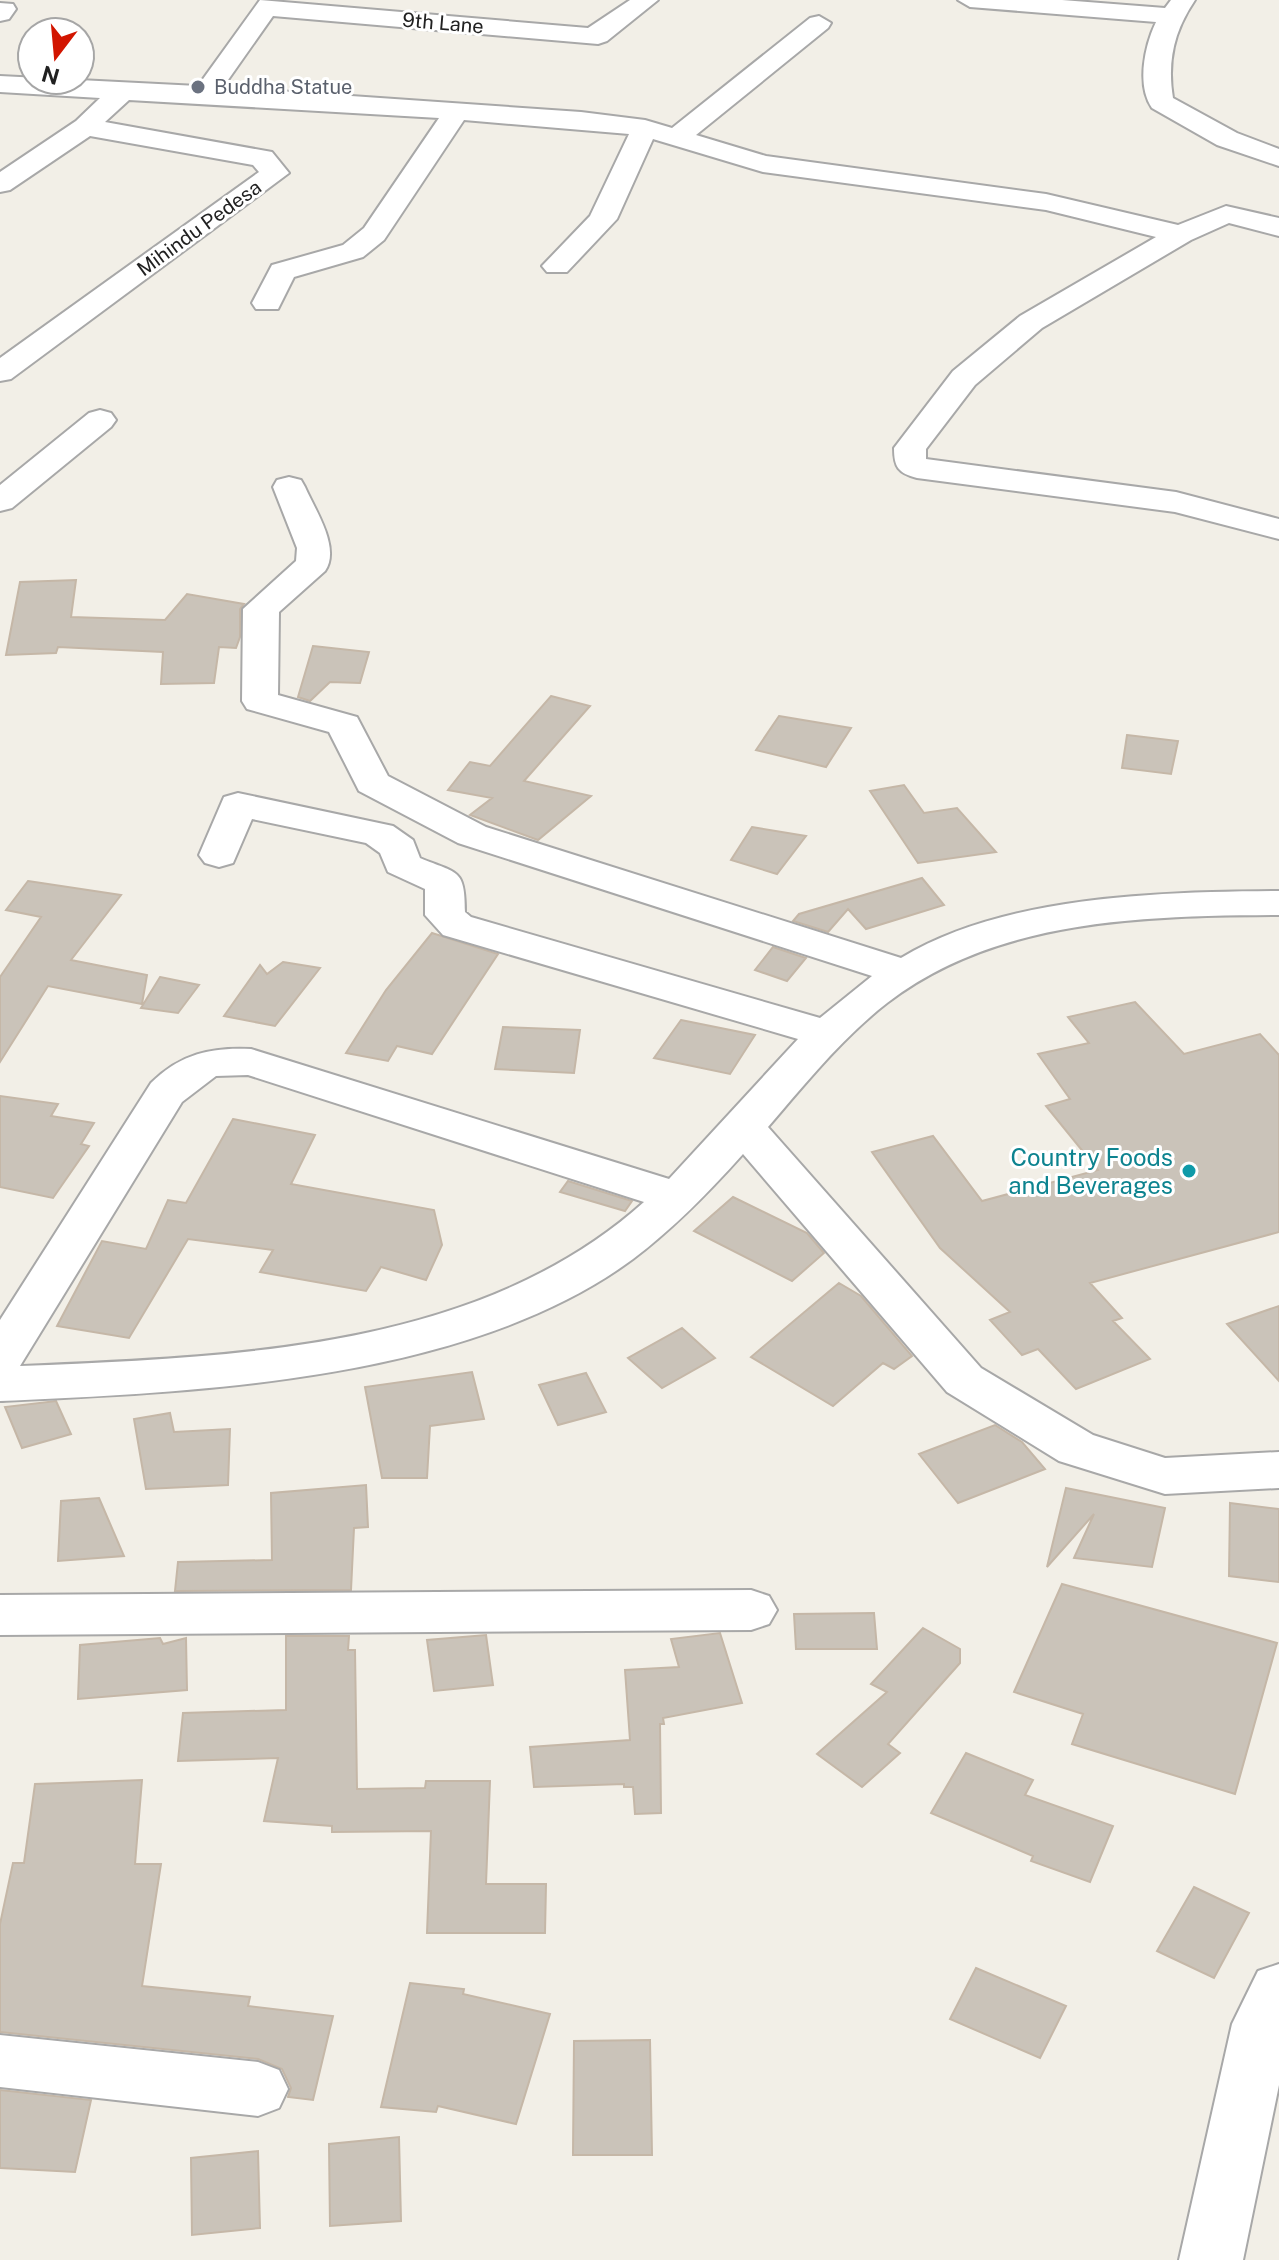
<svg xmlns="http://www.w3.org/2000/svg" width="1279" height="2260" font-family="'Public Sans',sans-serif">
<rect width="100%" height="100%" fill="#f2efe7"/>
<path fill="#cac3b9" stroke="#c5b7a7" stroke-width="2" d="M 76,580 L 71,617 L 165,620 L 187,594 L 244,604 L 240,609 L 240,637 L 236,648 L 219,647 L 214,683 L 161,684 L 163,652 L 58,647 L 56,653 L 6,655 L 20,582 Z
M 313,646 L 369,652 L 360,683 L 330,682 L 310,701 L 298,697 Z
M 551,696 L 590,706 L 524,781 L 591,796 L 538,840 L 470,815 L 492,798 L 448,790 L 470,762 L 490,766 Z
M 779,716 L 851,728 L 826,767 L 756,750 Z
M 1127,735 L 1178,741 L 1171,774 L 1122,768 Z
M 904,785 L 924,813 L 957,808 L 996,852 L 918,863 L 870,791 Z
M 752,827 L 806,836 L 777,874 L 731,860 Z
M 922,878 L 944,905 L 866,929 L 848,909 L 828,932 L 793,921 L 799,914 Z
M 28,881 L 121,895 L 71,960 L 147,975 L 142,1004 L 48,986 L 0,1062 L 0,977 L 41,917 L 6,910 Z
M 432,933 L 498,954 L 432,1054 L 397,1046 L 388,1061 L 346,1053 L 386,990 Z
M 773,947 L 806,958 L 787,981 L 755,970 Z
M 283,962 L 320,968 L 275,1026 L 224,1016 L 260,965 L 267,974 Z
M 160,977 L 199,985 L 178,1013 L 141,1008 Z
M 1135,1002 L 1184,1054 L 1260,1034 L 1279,1055 L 1279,1232 L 1090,1283 L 1122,1318 L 1113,1321 L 1150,1359 L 1076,1389 L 1038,1349 L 1022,1355 L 990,1320 L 1010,1312 L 940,1248 L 872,1152 L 933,1136 L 982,1201 L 1098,1170 L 1046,1106 L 1070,1099 L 1038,1054 L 1089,1043 L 1068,1017 Z
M 681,1020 L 755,1035 L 730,1074 L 654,1058 Z
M 503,1027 L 580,1030 L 574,1073 L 495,1069 Z
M 0,1096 L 58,1104 L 51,1116 L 94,1123 L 81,1144 L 89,1146 L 53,1198 L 0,1187 Z
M 233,1119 L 315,1135 L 291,1184 L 434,1210 L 442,1245 L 426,1280 L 381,1267 L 366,1291 L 260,1272 L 273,1250 L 188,1239 L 129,1338 L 57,1326 L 102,1241 L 146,1249 L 168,1200 L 186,1203 Z
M 568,1181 L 632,1201 L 625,1211 L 560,1192 Z
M 733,1197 L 807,1233 L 824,1253 L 792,1281 L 694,1231 Z
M 839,1283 L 861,1296 L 912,1356 L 894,1369 L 883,1363 L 833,1406 L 751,1357 Z
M 1279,1306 L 1279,1381 L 1227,1324 Z
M 682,1328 L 715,1358 L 662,1388 L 628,1358 Z
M 472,1372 L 484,1419 L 430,1426 L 427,1478 L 382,1478 L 365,1387 Z
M 586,1373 L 606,1412 L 558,1425 L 539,1385 Z
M 56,1401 L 71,1434 L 22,1448 L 5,1407 Z
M 170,1413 L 174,1432 L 230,1429 L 228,1485 L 146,1489 L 134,1419 Z
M 995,1425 L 1022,1442 L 1045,1469 L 958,1503 L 919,1454 Z
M 366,1485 L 368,1527 L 354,1528 L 351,1590 L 175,1591 L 178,1562 L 272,1560 L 271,1493 Z
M 1066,1488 L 1165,1508 L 1152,1567 L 1074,1558 L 1094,1514 L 1047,1567 Z
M 99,1498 L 124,1556 L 58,1561 L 61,1501 Z
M 1230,1503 L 1279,1509 L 1279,1582 L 1229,1576 Z
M 1062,1584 L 1277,1643 L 1235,1794 L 1072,1744 L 1083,1714 L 1014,1692 Z
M 874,1613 L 877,1649 L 796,1649 L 794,1614 Z
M 923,1628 L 960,1649 L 960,1663 L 888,1744 L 900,1753 L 862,1787 L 817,1754 L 887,1692 L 871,1684 Z
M 720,1633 L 742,1703 L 663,1718 L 664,1724 L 660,1724 L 661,1813 L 635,1814 L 633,1787 L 624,1787 L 624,1784 L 534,1787 L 530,1747 L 630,1740 L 625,1670 L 679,1667 L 671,1639 Z
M 486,1635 L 493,1685 L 434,1691 L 427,1640 Z
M 286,1636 L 349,1636 L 348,1650 L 355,1650 L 357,1789 L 425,1788 L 426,1781 L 490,1781 L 486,1884 L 546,1884 L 545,1933 L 427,1933 L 431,1831 L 332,1832 L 332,1826 L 264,1821 L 278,1758 L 178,1761 L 183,1713 L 286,1710 Z
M 160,1638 L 163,1644 L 186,1638 L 187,1690 L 78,1699 L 80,1645 Z
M 966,1753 L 1033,1780 L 1025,1795 L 1113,1826 L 1090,1882 L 1031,1861 L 1033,1856 L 931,1813 Z
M 142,1780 L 135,1864 L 161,1864 L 142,1986 L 250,1997 L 248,2006 L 333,2016 L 313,2100 L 288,2097 L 291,2088 L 282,2069 L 258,2059 L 0,2032 L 0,1924 L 13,1863 L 24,1863 L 35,1784 Z
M 1194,1887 L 1249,1913 L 1214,1978 L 1157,1951 Z
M 976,1968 L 1066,2006 L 1040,2058 L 950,2019 Z
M 410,1983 L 464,1989 L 463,1994 L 550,2014 L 516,2124 L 438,2106 L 436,2112 L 381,2107 Z
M 650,2040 L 652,2155 L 573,2155 L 574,2041 Z
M 0,2090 L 91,2100 L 75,2172 L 0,2168 Z
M 399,2137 L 401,2221 L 330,2226 L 329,2144 Z
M 258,2151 L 260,2228 L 192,2235 L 191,2158 Z"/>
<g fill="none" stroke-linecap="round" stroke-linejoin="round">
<defs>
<path id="minor" d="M 260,0 L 588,28 L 630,0 L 658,0 L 607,41 L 598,44 L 273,16 L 223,87 L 581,112 L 645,120 L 672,128 L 810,18 L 819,16 L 831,23 L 828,28 L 696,135 L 766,156 L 1046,194 L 1178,225 L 1226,206 L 1279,218 L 1279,236 L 1229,223 L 1191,240 L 1042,328 L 975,385 L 926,449 L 926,459 L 1176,492 L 1279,519 L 1279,539 L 1175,512 L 917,478 C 898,473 894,467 894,448 L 953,371 L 1020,316 L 1156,237 L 1046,210 L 763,172 L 653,139 L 617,219 L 567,272 L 547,272 L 542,266 L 590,216 L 629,134 L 464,120 L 384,240 L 363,257 L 294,277 L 278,309 L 256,309 L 252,303 L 272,265 L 343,245 L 364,228 L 439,118 L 129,100 L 105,122 L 272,152 L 289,173 L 11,379 L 0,381 L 0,358 L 259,172 L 253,165 L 90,136 L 10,190 L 0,192 L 0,172 L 76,121 L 100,98 L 0,92 L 0,76 L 198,86 Z
M 958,0 L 1062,0 L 1165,8 L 1171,0 L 1195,0 C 1174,31 1167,61 1173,98 L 1237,133 L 1279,149 L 1279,166 L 1217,145 L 1152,108 C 1136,85 1145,45 1156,22 L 970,7 Z
M 0,3 L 13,4 L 16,9 L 9,19 L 0,21 Z
M 100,410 L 111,413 L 116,420 L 111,427 L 12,508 L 0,511 L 0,485 L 89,413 Z
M 289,477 L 301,480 L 305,487 C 315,510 341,548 325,571 L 279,612 L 278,695 L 357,717 L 388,776 L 486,827 L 901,958 C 1005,895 1161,892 1279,891 L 1279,915 C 1146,916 997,918 887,1003 C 842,1038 805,1084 768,1127 L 981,1368 L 1093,1435 L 1165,1458 L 1279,1452 L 1279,1488 L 1165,1494 L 1059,1461 L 947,1392 L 743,1154 C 709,1192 674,1228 633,1259 C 468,1381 199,1392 0,1401 L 0,1320 L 151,1083 C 180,1054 211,1047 251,1049 L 669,1179 L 798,1039 L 443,935 L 425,915 L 425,889 L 388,872 L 380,853 L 366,843 L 252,819 L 233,863 L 219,867 L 205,863 L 199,855 L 224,797 L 238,793 L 393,826 L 413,840 L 420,858 C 458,874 465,868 465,912 L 471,917 L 820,1018 L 872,976 L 458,843 L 359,791 L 329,732 L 247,709 L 242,701 L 243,609 L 296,561 L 297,548 L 273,487 L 277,480 ZM 248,1075 L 644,1202 C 478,1351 230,1357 20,1366 L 182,1102 L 216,1076 Z
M 751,1590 L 769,1596 L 777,1610 L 769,1624 L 751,1630 L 0,1635 L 0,1595 Z
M 1279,1964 L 1279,2085 L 1243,2260 L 1179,2260 L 1232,2024 L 1258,1971 Z
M 0,2035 L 258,2062 L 279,2070 L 288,2089 L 279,2108 L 258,2116 L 0,2087 Z"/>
</defs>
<use href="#minor" stroke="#a8a8a8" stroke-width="4"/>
<use href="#minor" fill="#fff" fill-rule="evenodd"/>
</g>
<circle fill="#6b7280" stroke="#fff" stroke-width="3" cx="198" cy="87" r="8"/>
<circle fill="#0f9aa8" stroke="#fff" stroke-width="3" cx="1189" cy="1171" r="8"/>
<g text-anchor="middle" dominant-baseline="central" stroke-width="6" stroke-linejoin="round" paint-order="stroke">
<g font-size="20" fill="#212121" stroke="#fff">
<text transform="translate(443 23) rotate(5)">9th Lane</text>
<text transform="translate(199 228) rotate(-36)">Mihindu Pedesa</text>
</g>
<g font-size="20" fill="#5b616d" stroke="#fff" text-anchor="start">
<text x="214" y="87">Buddha Statue</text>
</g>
<g font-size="24" fill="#0d838f" stroke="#fff" text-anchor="end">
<text x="1173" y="1157">Country Foods<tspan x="1173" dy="28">and Beverages</tspan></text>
</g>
</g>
<g transform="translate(56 56) rotate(196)"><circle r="38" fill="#ffffff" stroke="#a6a6a6" stroke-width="2"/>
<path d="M0-6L14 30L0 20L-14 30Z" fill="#d21500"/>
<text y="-12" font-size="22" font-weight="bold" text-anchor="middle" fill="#212121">N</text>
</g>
</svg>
